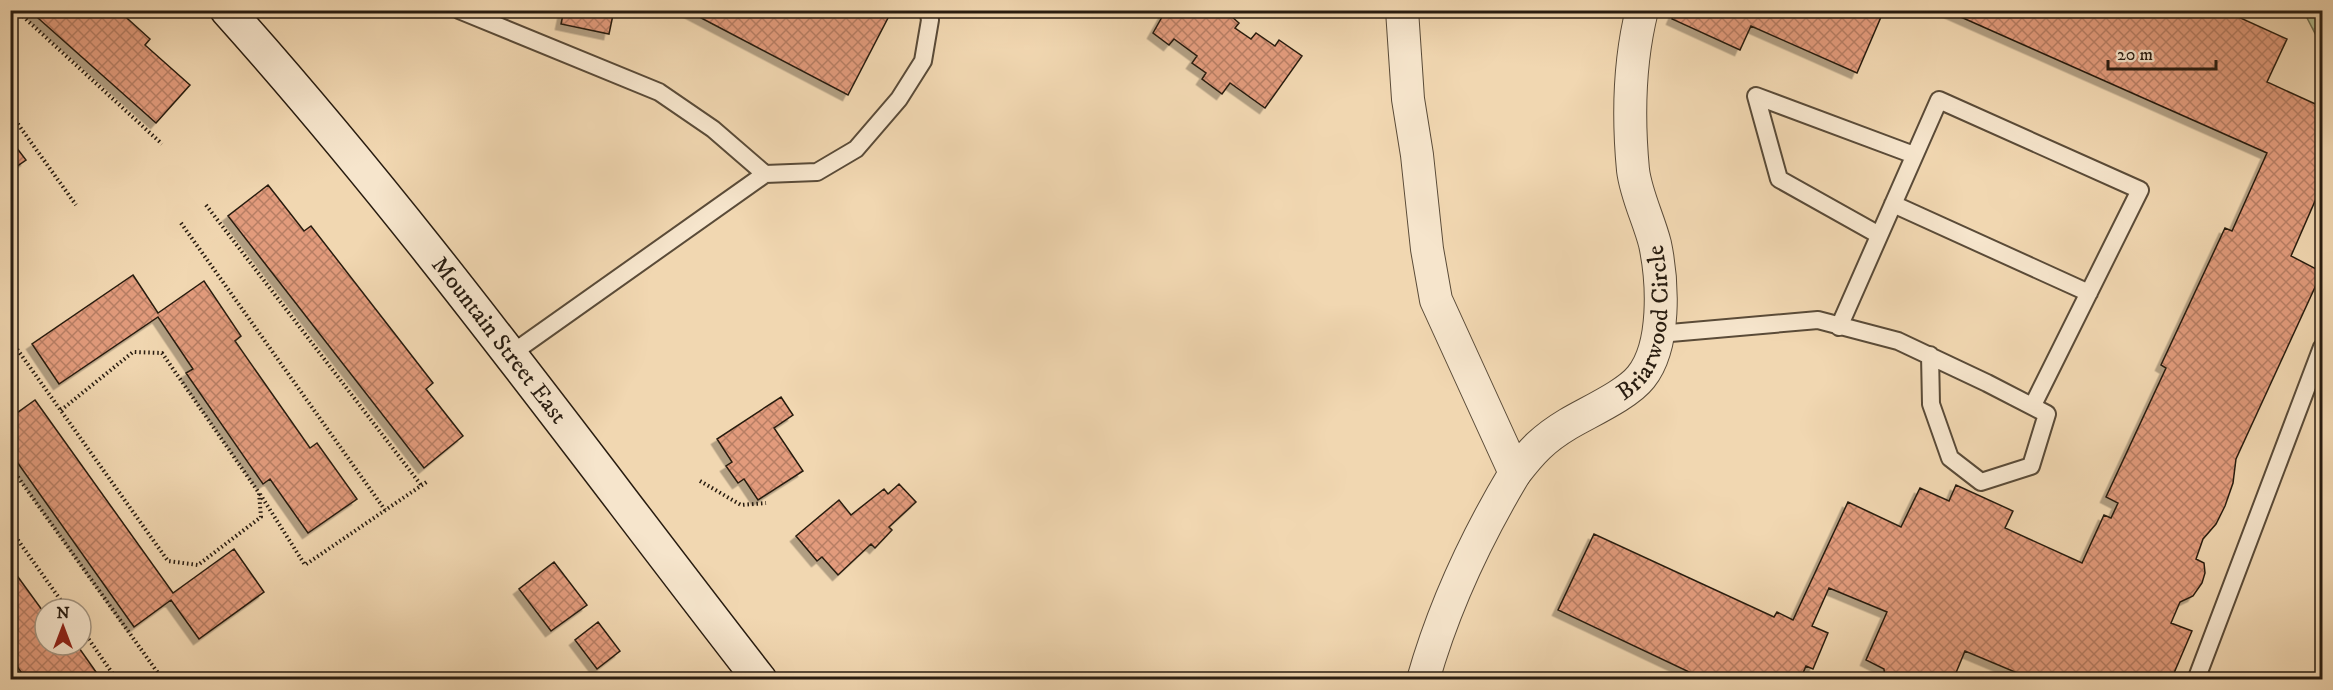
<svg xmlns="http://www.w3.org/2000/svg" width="2333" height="690" font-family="'IM FELL DW Pica',serif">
<defs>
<pattern id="wetland-marsh" width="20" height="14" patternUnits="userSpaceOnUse" patternTransform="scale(1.5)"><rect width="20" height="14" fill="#b4bf90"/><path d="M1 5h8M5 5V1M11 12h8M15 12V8" fill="none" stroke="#9ba47b"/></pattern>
<pattern id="building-cross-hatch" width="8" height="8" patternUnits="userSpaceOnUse" patternTransform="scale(1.5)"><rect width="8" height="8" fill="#e29b7c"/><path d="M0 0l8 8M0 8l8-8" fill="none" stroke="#b77e64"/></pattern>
<filter id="shadow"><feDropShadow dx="-5.5" dy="5.5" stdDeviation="0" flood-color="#0004"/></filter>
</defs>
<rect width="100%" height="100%" fill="#f1d7b1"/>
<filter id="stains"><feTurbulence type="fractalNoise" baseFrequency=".00333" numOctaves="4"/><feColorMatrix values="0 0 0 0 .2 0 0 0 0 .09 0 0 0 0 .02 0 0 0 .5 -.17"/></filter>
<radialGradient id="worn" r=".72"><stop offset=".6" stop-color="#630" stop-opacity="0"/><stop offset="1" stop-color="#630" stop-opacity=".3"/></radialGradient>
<path fill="url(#wetland-marsh)" stroke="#6e6e50" stroke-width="1.5" d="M 2304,11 L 2322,11 L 2322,47 L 2304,12 Z"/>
<path fill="url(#building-cross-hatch)" stroke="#281c10" stroke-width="1.5" filter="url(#shadow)" d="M 29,10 L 118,10 L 150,39 L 145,45 L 190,85 L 156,123 Z
M 564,10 L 614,10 L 609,34 L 561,24 Z
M 686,10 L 878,10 L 889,16 L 848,95 Z
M 1166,10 L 1224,10 L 1239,23 L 1235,28 L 1251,39 L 1256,33 L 1275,46 L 1279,40 L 1302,56 L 1265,108 L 1230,83 L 1222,94 L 1202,79 L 1206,73 L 1192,63 L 1197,56 L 1174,39 L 1169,45 L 1153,33 Z
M 1676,10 L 1884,10 L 1857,73 L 1751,26 L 1740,50 L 1672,19 Z
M 1945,10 L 2223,10 L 2287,39 L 2267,82 L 2322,107 L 2322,185 L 2291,256 L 2322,272 L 2236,459 L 2233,483 L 2225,506 L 2216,524 L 2203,539 L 2196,559 L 2204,563 L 2205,573 L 2202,583 L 2193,596 L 2180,602 L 2171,623 L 2192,631 L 2171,680 L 2034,680 L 1965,651 L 1953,680 L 1885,680 L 1884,669 L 1866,660 L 1887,612 L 1829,588 L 1812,626 L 1828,633 L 1813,669 L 1806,666 L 1800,680 L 1706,680 L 1558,610 L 1594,534 L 1774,617 L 1777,612 L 1793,620 L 1848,502 L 1901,527 L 1920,488 L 1949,501 L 1956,485 L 2013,511 L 2005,528 L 2082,563 L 2104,515 L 2111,518 L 2118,503 L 2106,497 L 2166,368 L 2161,365 L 2225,228 L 2232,231 L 2267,153 Z
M 10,139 L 26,160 L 10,171 Z
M 268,185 L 304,231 L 311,226 L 433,383 L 426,389 L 463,436 L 424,468 L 228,216 Z
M 133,275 L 158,313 L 204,281 L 241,336 L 235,341 L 310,448 L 317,443 L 357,499 L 308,533 L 270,479 L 263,484 L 186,373 L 193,369 L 158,317 L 59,384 L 32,344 Z
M 781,397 L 793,415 L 774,428 L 803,471 L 758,500 L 744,479 L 738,483 L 726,466 L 732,462 L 717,439 Z
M 35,400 L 173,593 L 234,549 L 264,592 L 199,639 L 171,600 L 134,627 L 10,452 L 10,418 Z
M 899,484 L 916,502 L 889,527 L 892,530 L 875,548 L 871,544 L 838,575 L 822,557 L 817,561 L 796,536 L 839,500 L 851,515 L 884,489 L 888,494 Z
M 554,562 L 587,605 L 551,631 L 519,589 Z
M 10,566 L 45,614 L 45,645 L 77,645 L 101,679 L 27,680 L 13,661 L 10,663 Z
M 598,622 L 620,651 L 597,669 L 575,640 Z"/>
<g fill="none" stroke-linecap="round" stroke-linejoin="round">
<defs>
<path id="lane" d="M 459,10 L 659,92 L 713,129 L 765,174
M 1893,204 L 2089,293
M 1879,235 L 1779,179 L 1756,96 L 1914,155
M 1839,327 L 1939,100 L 2140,190 L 2033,405
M 1659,334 L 1818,320 L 1898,341 L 1987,383 L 2047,414 L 2031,466 L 1981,482 L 1950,458 L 1931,404 L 1930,355
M 511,354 L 765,174 L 817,172 L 856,149 L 899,99 L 923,61 L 930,20 L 928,10
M 2196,680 L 2322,347"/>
<g id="street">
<path id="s1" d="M 1402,10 L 1408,99 L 1417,155 L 1427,249 L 1436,300 L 1515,473 C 1532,451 1543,439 1568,424 C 1588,412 1627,395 1641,377 C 1666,346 1663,282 1655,244 C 1649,220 1636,195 1633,170 C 1628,117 1629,62 1642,10"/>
<path d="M 1423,680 C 1444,606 1476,538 1515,473"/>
</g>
<g id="secondary">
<path id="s2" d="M 227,10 C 418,223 584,454 760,680"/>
</g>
</defs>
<use href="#lane" stroke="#5a4b38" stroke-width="20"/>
<use href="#street" stroke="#5a4b38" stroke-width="34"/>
<use href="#secondary" stroke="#281c10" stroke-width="36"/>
<path stroke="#281c10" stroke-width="4" stroke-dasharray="1.5 3" stroke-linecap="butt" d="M 16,10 L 162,144
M 10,113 L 76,205
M 206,205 L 421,485
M 181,223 L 385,510
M 10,247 L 12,250
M 12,342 L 168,561 L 198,565 L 261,517 L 259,493 L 162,353 L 133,352 L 60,411
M 10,466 L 158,673 L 149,680
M 700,481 L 741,505 L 766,503
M 260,494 L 305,565 L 428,481
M 10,529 L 67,609
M 81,628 L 117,680"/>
<use href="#lane" stroke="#f6e5cc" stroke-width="16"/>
<use href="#street" stroke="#f6e5cc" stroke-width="32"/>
<use href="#secondary" stroke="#f6e5cc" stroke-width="33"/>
</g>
<g text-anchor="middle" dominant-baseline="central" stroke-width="5" stroke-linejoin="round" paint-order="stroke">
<g font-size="24" fill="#281c10" stroke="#f6e5cc">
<text stroke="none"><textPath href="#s1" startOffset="696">Briarwood Circle</textPath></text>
<text stroke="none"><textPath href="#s2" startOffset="428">Mountain Street East</textPath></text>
</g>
</g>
<rect width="2333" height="690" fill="none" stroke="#f1d7b1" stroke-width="36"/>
<rect x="12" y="12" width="2309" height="666" fill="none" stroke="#281c10" stroke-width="3"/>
<rect x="18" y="18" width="2297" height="654" fill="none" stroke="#281c10" stroke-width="1.5"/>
<g transform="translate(63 627)"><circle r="28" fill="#f6e5cc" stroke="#a49581" stroke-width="1.5"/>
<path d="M0-4.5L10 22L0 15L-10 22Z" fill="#8f2418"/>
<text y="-9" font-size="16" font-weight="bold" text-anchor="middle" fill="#281c10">N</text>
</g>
<path d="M2108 60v9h108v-9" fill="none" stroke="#281c10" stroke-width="3"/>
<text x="2117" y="60" font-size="18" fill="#281c10" stroke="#f6e5cc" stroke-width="4.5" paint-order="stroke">20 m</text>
<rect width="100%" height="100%" filter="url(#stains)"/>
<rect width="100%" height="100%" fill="url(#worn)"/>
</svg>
